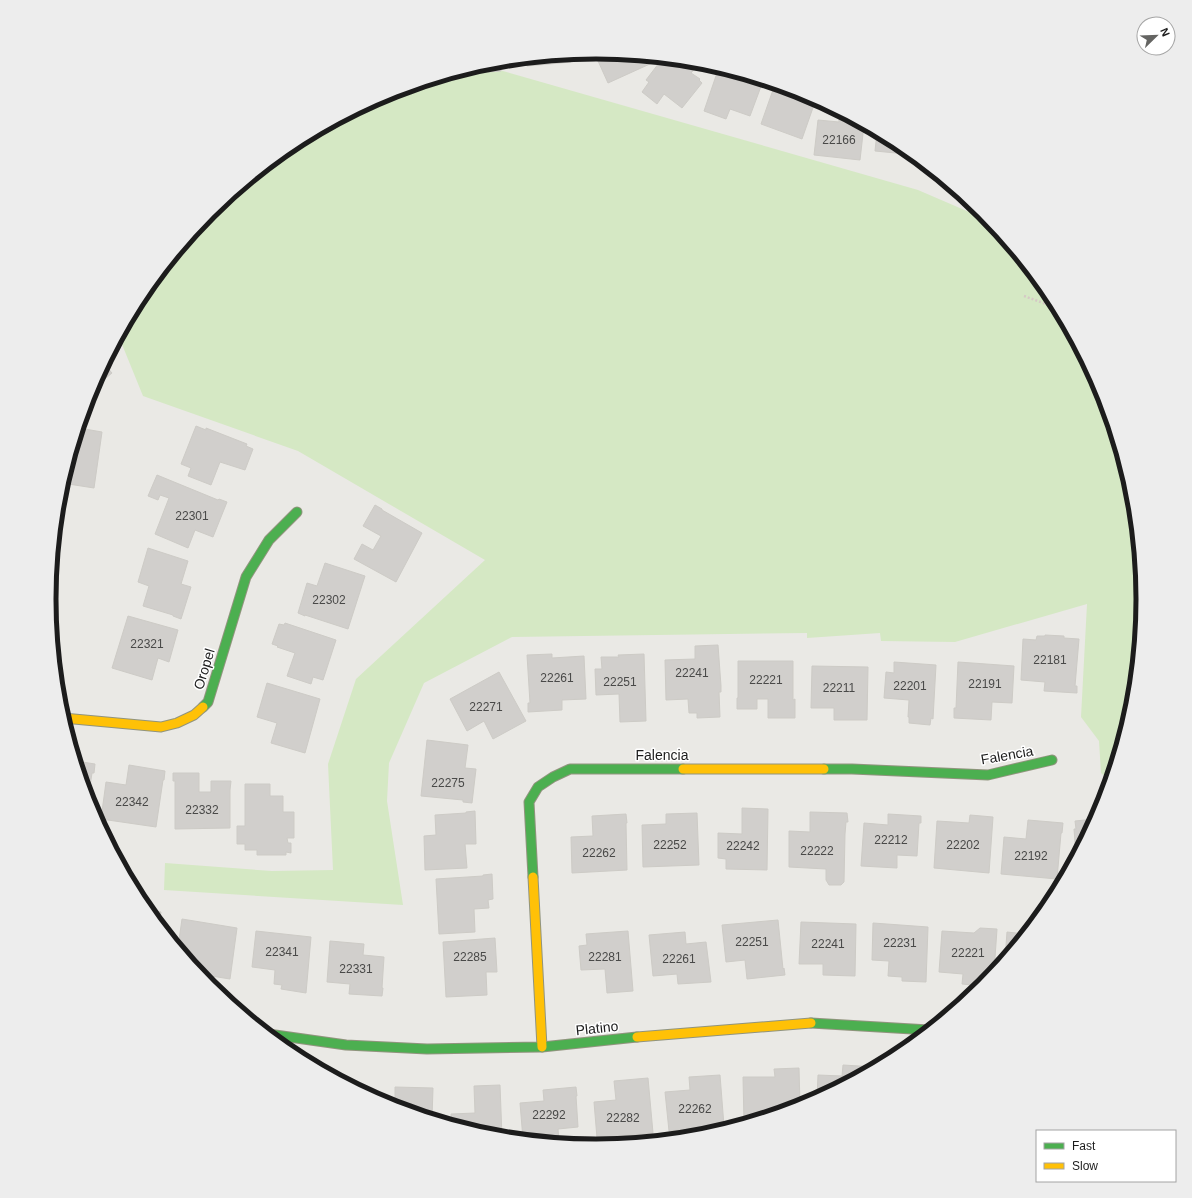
<svg xmlns="http://www.w3.org/2000/svg" width="1192" height="1198" font-family="Helvetica,sans-serif">
<rect width="100%" height="100%" fill="#eae9e5"/>
<path fill="#d5e8c4" d="M 482,65 L 918,190 L 990,221 L 1051,295 L 1101,390 L 1133,493 L 1143,599 L 1132,706 L 1110,781 L 1101,773 L 1099,741 L 1081,717 L 1087,604 L 955,642 L 881,641 L 880,633 L 807,638 L 807,633 L 512,637 L 424,683 L 389,763 L 387,801 L 403,905 L 164,890 L 165,863 L 272,871 L 333,870 L 328,764 L 356,679 L 485,560 L 298,451 L 143,396 L 119,337 L 141,295 L 209,212 L 292,144 L 387,94 Z"/>
<path fill="#d1cfcc" stroke="#cdcbc6" d="M 594,52 L 649,57 L 652,63 L 608,83 Z
M 570,55 L 571,62 L 527,66 L 526,59 Z
M 662,59 L 700,62 L 691,73 L 700,79 L 699,80 L 702,83 L 682,108 L 664,94 L 657,104 L 642,92 L 649,82 L 646,80 Z
M 500,61 L 501,71 L 488,72 L 487,63 Z
M 719,67 L 763,81 L 750,116 L 730,109 L 726,119 L 704,111 Z
M 774,87 L 788,92 L 789,89 L 806,94 L 816,99 L 802,139 L 761,124 Z
M 842,113 L 864,125 L 860,160 L 814,155 L 818,120 L 839,122 L 839,119 L 841,119 Z
M 877,132 L 900,144 L 907,150 L 906,154 L 875,151 Z
M 104,364 L 112,373 L 90,391 L 91,389 Z
M 196,426 L 206,430 L 206,428 L 247,444 L 246,446 L 253,449 L 245,470 L 220,462 L 211,485 L 188,476 L 191,468 L 181,464 Z
M 79,428 L 102,432 L 94,488 L 62,483 Z
M 157,475 L 218,500 L 219,499 L 227,502 L 213,537 L 195,530 L 188,548 L 155,534 L 169,498 L 160,495 L 158,500 L 148,496 Z
M 375,505 L 382,509 L 382,510 L 422,533 L 396,582 L 354,559 L 362,544 L 373,550 L 381,536 L 363,526 Z
M 148,548 L 188,561 L 181,584 L 191,587 L 181,619 L 173,616 L 173,615 L 143,606 L 149,586 L 138,582 Z
M 53,561 L 57,561 L 50,604 L 49,599 Z
M 325,563 L 365,576 L 348,629 L 305,615 L 305,616 L 298,613 L 307,583 L 317,586 Z
M 128,616 L 178,630 L 169,662 L 158,658 L 152,680 L 112,668 Z
M 285,623 L 336,640 L 323,680 L 313,677 L 311,684 L 287,676 L 295,653 L 277,647 L 278,646 L 272,644 L 279,624 L 284,625 Z
M 1045,635 L 1064,636 L 1064,638 L 1079,639 L 1075,686 L 1077,686 L 1077,693 L 1044,691 L 1045,682 L 1021,680 L 1023,639 L 1036,640 L 1037,636 L 1045,636 Z
M 718,645 L 721,686 L 721,692 L 719,692 L 720,717 L 697,718 L 697,713 L 689,713 L 688,699 L 666,700 L 665,660 L 695,659 L 695,646 Z
M 552,654 L 552,658 L 584,656 L 586,699 L 562,700 L 562,710 L 528,712 L 528,703 L 530,703 L 527,655 Z
M 644,654 L 646,721 L 620,722 L 619,694 L 596,695 L 595,669 L 602,669 L 601,657 L 619,657 L 618,655 Z
M 738,661 L 793,661 L 793,700 L 795,699 L 795,718 L 768,718 L 768,699 L 757,699 L 757,709 L 737,709 L 737,698 L 738,698 Z
M 894,662 L 936,665 L 933,719 L 931,718 L 930,725 L 909,723 L 909,717 L 908,717 L 909,700 L 884,698 L 886,672 L 894,673 Z
M 958,662 L 1014,666 L 1012,703 L 992,702 L 991,720 L 954,718 L 954,708 L 956,708 Z
M 812,666 L 868,667 L 867,720 L 834,720 L 834,708 L 811,708 Z
M 499,672 L 526,721 L 493,739 L 484,721 L 467,731 L 450,699 Z
M 267,683 L 320,699 L 305,753 L 271,743 L 277,723 L 257,717 Z
M 427,740 L 468,745 L 465,768 L 476,769 L 472,803 L 463,802 L 463,800 L 421,796 Z
M 76,761 L 95,764 L 94,773 L 92,773 L 88,800 Z
M 129,765 L 165,771 L 164,780 L 163,780 L 156,827 L 101,819 L 106,782 L 126,785 Z
M 173,773 L 199,773 L 199,792 L 211,792 L 211,781 L 231,781 L 230,790 L 230,828 L 175,829 L 175,781 L 173,781 Z
M 245,784 L 270,784 L 270,796 L 283,796 L 283,812 L 294,812 L 294,838 L 287,838 L 288,843 L 291,843 L 291,853 L 286,852 L 286,855 L 257,855 L 257,850 L 245,850 L 245,844 L 237,844 L 237,826 L 245,826 Z
M 742,808 L 768,809 L 767,870 L 726,869 L 726,859 L 718,858 L 718,833 L 742,834 Z
M 475,811 L 476,844 L 465,844 L 467,868 L 425,870 L 424,836 L 436,835 L 435,815 L 466,813 L 466,812 Z
M 810,812 L 847,813 L 848,822 L 846,822 L 845,834 L 844,882 L 841,885 L 829,885 L 826,880 L 826,869 L 789,867 L 789,831 L 810,832 Z
M 697,813 L 699,865 L 643,867 L 642,825 L 666,824 L 666,814 Z
M 626,814 L 627,823 L 626,823 L 627,870 L 572,873 L 571,837 L 593,836 L 592,816 Z
M 888,814 L 921,816 L 921,823 L 919,823 L 917,856 L 897,855 L 897,868 L 861,866 L 864,823 L 888,825 Z
M 970,815 L 993,817 L 989,873 L 934,868 L 937,821 L 969,823 Z
M 1095,819 L 1076,855 L 1074,829 L 1076,829 L 1075,821 Z
M 1028,820 L 1063,823 L 1062,833 L 1061,833 L 1057,879 L 1001,874 L 1004,837 L 1026,839 Z
M 492,874 L 493,899 L 488,900 L 489,908 L 474,909 L 475,932 L 439,934 L 436,879 L 483,876 L 483,875 Z
M 147,910 L 161,912 L 159,924 Z
M 182,919 L 237,928 L 230,979 L 199,974 L 198,973 L 200,964 L 190,962 L 178,947 Z
M 778,920 L 783,969 L 784,968 L 785,975 L 747,979 L 745,960 L 726,962 L 722,925 Z
M 801,922 L 856,924 L 855,976 L 823,975 L 823,964 L 799,964 Z
M 873,923 L 928,927 L 926,982 L 902,981 L 902,977 L 888,976 L 889,961 L 872,960 Z
M 980,928 L 997,929 L 994,972 L 983,986 L 962,984 L 963,974 L 939,972 L 942,931 L 974,933 Z
M 256,931 L 311,937 L 306,993 L 281,989 L 282,985 L 274,984 L 275,970 L 252,967 Z
M 628,931 L 633,991 L 607,993 L 605,969 L 581,970 L 579,946 L 587,945 L 586,934 Z
M 685,932 L 686,944 L 706,942 L 711,982 L 678,984 L 677,974 L 653,976 L 649,935 Z
M 1007,932 L 1025,934 L 1005,959 Z
M 495,938 L 497,972 L 486,972 L 487,995 L 446,997 L 443,942 Z
M 330,941 L 364,944 L 363,955 L 384,957 L 382,988 L 383,988 L 382,996 L 349,994 L 350,984 L 327,982 Z
M 843,1065 L 875,1067 L 817,1098 L 818,1075 L 842,1076 Z
M 799,1068 L 800,1106 L 744,1123 L 743,1077 L 775,1077 L 774,1069 Z
M 720,1075 L 724,1126 L 669,1131 L 665,1092 L 690,1090 L 689,1077 Z
M 648,1078 L 653,1133 L 597,1138 L 594,1102 L 616,1100 L 614,1081 Z
M 500,1085 L 502,1137 L 489,1135 L 452,1124 L 451,1114 L 475,1113 L 474,1086 Z
M 395,1087 L 433,1088 L 432,1118 L 394,1107 L 395,1107 Z
M 576,1087 L 577,1096 L 576,1096 L 578,1127 L 558,1129 L 559,1142 L 523,1139 L 520,1103 L 544,1101 L 543,1090 Z"/>
<g fill="none" stroke-linecap="round" stroke-linejoin="round">
<defs>
<path id="fast" d="M 203,707 L 208,702 L 246,577 L 269,540 L 297,512
M 824,769 L 852,769 L 988,775 L 1052,760
M 533,877 L 529,802 L 538,787 L 553,777 L 570,769 L 683,769
M 811,1023 L 929,1030
M 268,1034 L 346,1045 L 427,1049 L 542,1047 L 637,1037"/>
<path id="slow" d="M 63,718 L 161,727 L 177,723 L 194,715 L 203,707
M 683,769 L 824,769
M 533,877 L 542,1047
M 637,1037 L 811,1023"/>
</defs>
<use href="#fast" stroke="#91947e" stroke-width="11"/>
<use href="#slow" stroke="#91947e" stroke-width="11"/>
<path stroke="#d5c8c5" stroke-width="2.5" stroke-dasharray="2 2" stroke-linecap="butt" d="M 1024,296 L 1057,308"/>
<use href="#fast" stroke="#4caf50" stroke-width="9"/>
<use href="#slow" stroke="#ffc107" stroke-width="9"/>
</g>
<g text-anchor="middle" dominant-baseline="central" stroke-width="3" stroke-linejoin="round" paint-order="stroke">
<g font-size="12" fill="#494948">
<text x="839" y="140">22166</text>
<text x="192" y="516">22301</text>
<text x="329" y="600">22302</text>
<text x="147" y="644">22321</text>
<text x="1050" y="660">22181</text>
<text x="692" y="673">22241</text>
<text x="557" y="678">22261</text>
<text x="766" y="680">22221</text>
<text x="620" y="682">22251</text>
<text x="985" y="684">22191</text>
<text x="910" y="686">22201</text>
<text x="839" y="688">22211</text>
<text x="486" y="707">22271</text>
<text x="448" y="783">22275</text>
<text x="132" y="802">22342</text>
<text x="202" y="810">22332</text>
<text x="891" y="840">22212</text>
<text x="670" y="845">22252</text>
<text x="963" y="845">22202</text>
<text x="743" y="846">22242</text>
<text x="817" y="851">22222</text>
<text x="599" y="853">22262</text>
<text x="1031" y="856">22192</text>
<text x="752" y="942">22251</text>
<text x="900" y="943">22231</text>
<text x="828" y="944">22241</text>
<text x="282" y="952">22341</text>
<text x="968" y="953">22221</text>
<text x="470" y="957">22285</text>
<text x="605" y="957">22281</text>
<text x="679" y="959">22261</text>
<text x="356" y="969">22331</text>
<text x="695" y="1109">22262</text>
<text x="549" y="1115">22292</text>
<text x="623" y="1118">22282</text>
</g>
<g font-size="14" fill="#1c1c1c" stroke="#fff">
<text transform="translate(204 669) rotate(-73)">Oropel</text>
<text x="662" y="755">Falencia</text>
<text transform="translate(1007 755) rotate(-10)">Falencia</text>
<text transform="translate(597 1028) rotate(-6)">Platino</text>
</g>
</g>
<path d="M0 0H1192V1198H0ZM56 599a540 540 0 1 1 1080 0a540 540 0 1 1-1080 0Z" fill="#ededed" fill-rule="evenodd"/>
<path fill="none" stroke="#1c1c1c" stroke-width="5" d="M56 599a540 540 0 1 1 1080 0a540 540 0 1 1-1080 0Z"/>
<rect x="1036" y="1130" width="140" height="52" fill="#ffffff" stroke="#a4a4a4"/>
<rect x="1044" y="1143" width="20" height="6" fill="#4caf50" stroke="#a4a4a4"/>
<text x="1072" y="1150" font-size="12" fill="#1c1c1c">Fast</text>
<rect x="1044" y="1163" width="20" height="6" fill="#ffc107" stroke="#a4a4a4"/>
<text x="1072" y="1170" font-size="12" fill="#1c1c1c">Slow</text>
<g transform="translate(1156 36) rotate(67)"><circle r="19" fill="#ffffff" stroke="#a4a4a4"/>
<path d="M0-3L7 15L0 10L-7 15Z" fill="#646462"/>
<text y="-6" font-size="11" font-weight="bold" text-anchor="middle" fill="#1c1c1c">N</text>
</g>
</svg>
